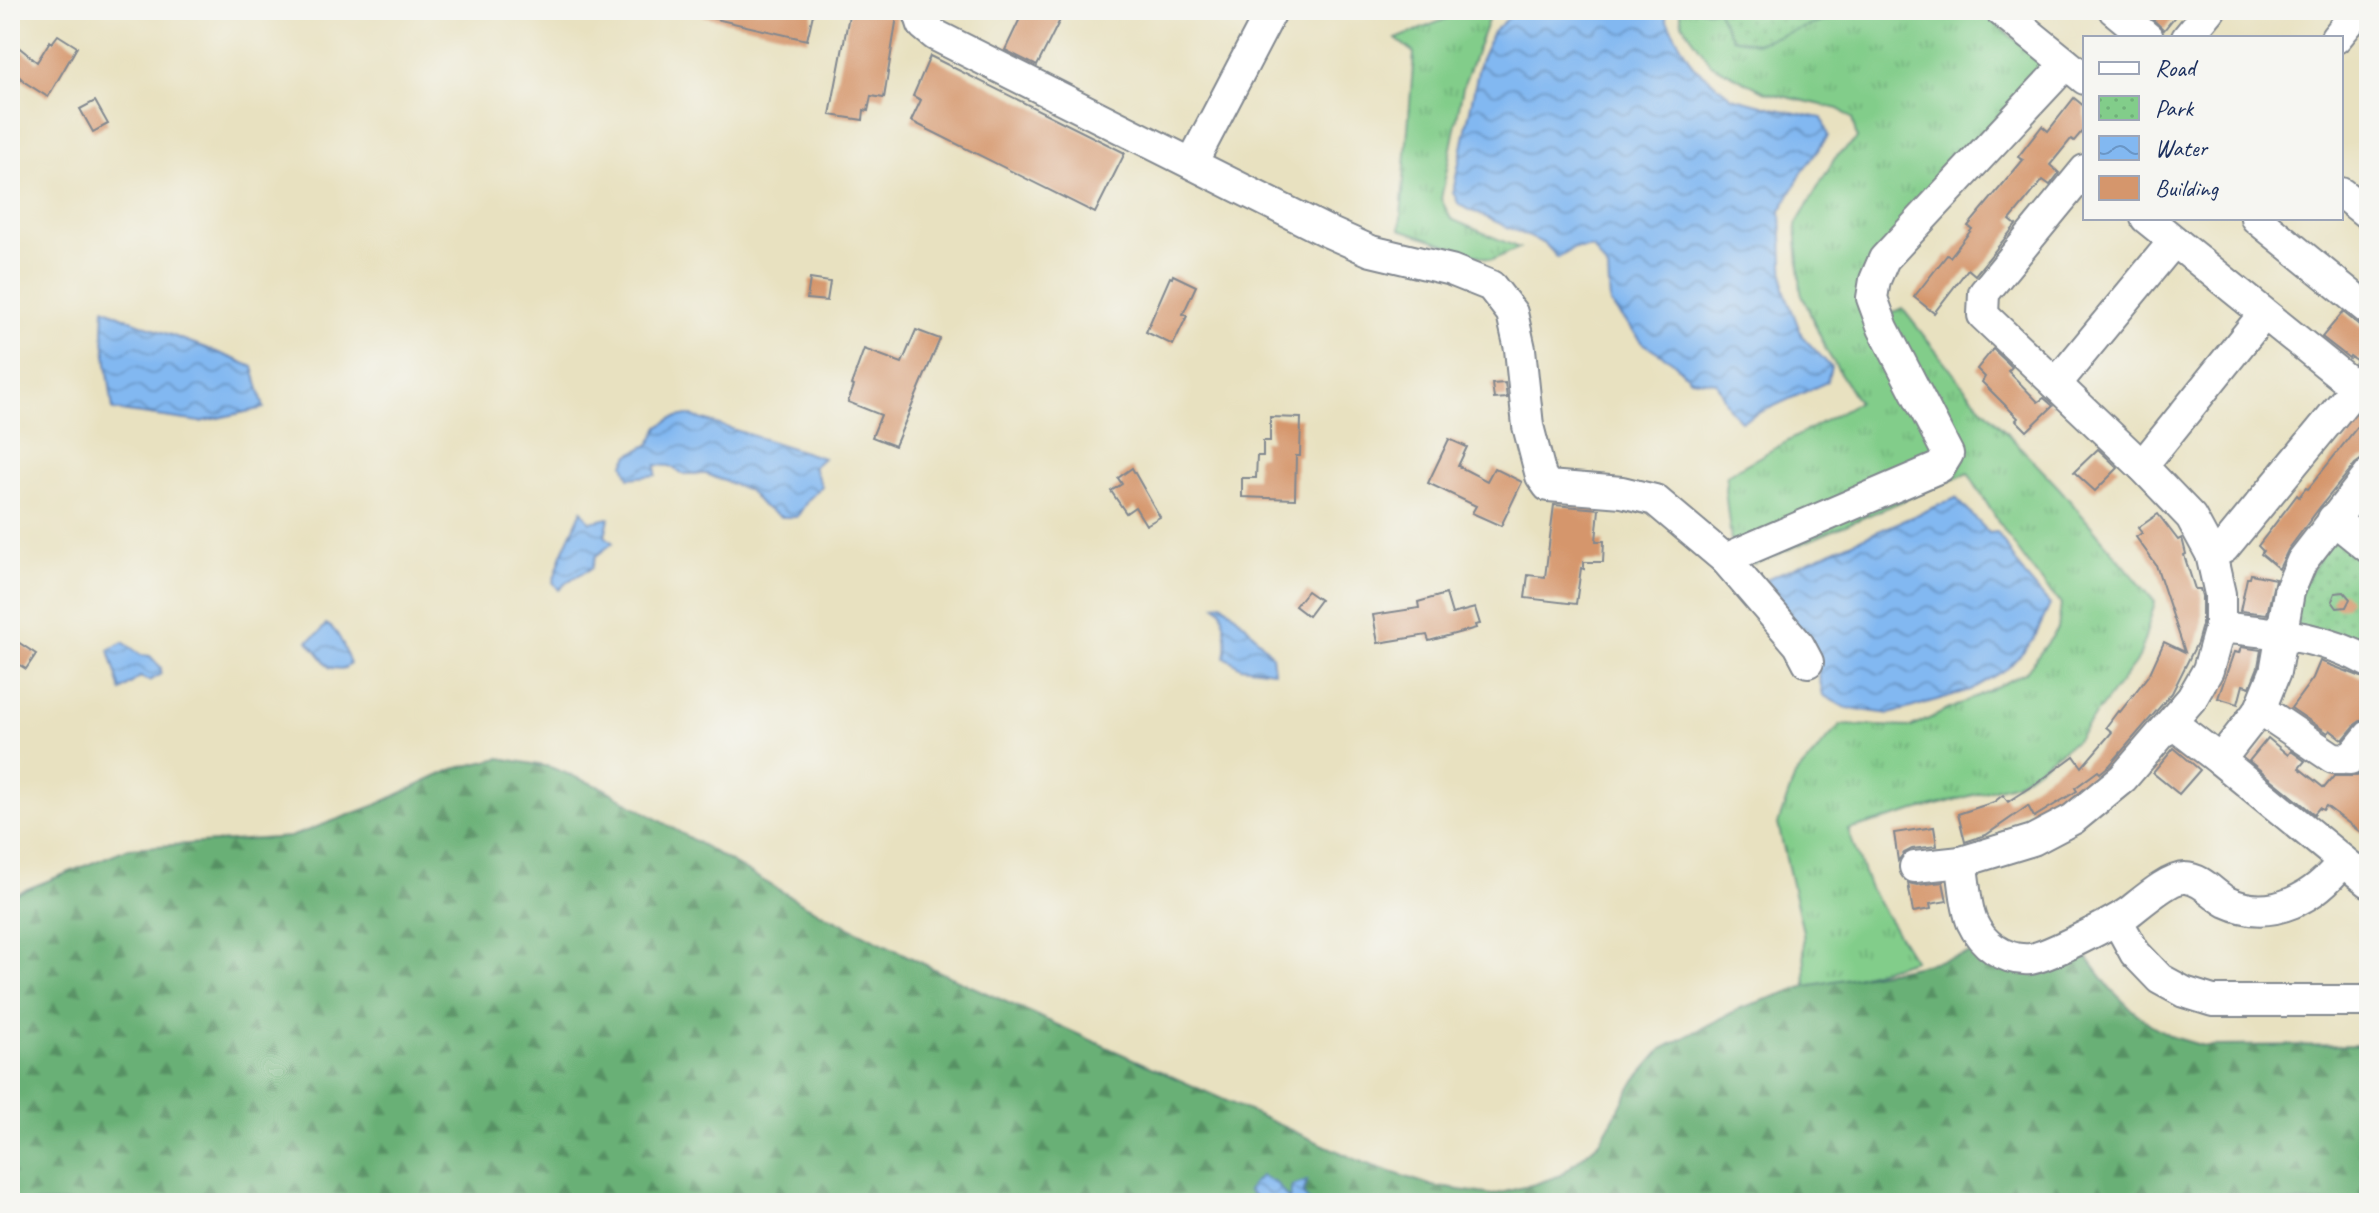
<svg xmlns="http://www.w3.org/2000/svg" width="2379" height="1213" font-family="Caveat,sans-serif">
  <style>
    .grass { fill: url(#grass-tufts); stroke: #4e7e74; stroke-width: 2 }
    .forest { fill: url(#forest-firs); stroke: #42706a; stroke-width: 2 }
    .park { fill: url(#park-dots); stroke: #4e7e74; stroke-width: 2 }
    .water { fill: url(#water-waves); stroke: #4e74a8; stroke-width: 2 }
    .building { fill: #d5966c }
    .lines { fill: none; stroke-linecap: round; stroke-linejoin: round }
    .minor-casing { stroke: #82888f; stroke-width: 34 }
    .minor { stroke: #fff; stroke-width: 30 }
  </style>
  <defs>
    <pattern id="grass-tufts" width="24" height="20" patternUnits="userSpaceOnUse" patternTransform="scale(2)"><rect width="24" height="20" fill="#82cd8a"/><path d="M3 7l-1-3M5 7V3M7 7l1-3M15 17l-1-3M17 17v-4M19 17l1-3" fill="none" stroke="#70b07a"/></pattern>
    <pattern id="forest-firs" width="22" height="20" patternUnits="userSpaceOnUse" patternTransform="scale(2)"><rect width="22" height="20" fill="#69b076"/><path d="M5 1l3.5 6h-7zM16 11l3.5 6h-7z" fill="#569064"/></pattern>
    <pattern id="park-dots" width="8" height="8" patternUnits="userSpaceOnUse" patternTransform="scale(2)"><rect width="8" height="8" fill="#82cd8a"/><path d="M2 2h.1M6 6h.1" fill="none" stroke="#70b07a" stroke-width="1.8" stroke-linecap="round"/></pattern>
    <pattern id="water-waves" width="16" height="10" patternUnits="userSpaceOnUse" patternTransform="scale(2)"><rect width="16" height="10" fill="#82b8f1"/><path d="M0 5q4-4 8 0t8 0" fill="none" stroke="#6a96c6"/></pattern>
  </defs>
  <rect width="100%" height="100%" fill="#f6f6f2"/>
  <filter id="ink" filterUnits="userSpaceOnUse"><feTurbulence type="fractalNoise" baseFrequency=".0125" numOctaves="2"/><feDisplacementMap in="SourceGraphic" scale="16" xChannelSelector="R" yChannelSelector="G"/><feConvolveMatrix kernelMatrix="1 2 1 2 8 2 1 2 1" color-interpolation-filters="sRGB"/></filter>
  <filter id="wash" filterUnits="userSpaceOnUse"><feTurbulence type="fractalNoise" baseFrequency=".006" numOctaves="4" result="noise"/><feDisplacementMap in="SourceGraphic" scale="32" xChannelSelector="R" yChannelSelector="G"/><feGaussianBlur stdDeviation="1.8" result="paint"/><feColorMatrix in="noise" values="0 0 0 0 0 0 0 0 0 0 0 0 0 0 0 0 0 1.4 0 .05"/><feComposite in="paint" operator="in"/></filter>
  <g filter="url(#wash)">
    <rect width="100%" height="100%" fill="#e8e1c0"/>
    <g class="grass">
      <path d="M 1468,10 L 1497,10 L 1490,15 L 1463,87 L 1441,199 L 1451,219 L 1519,248 L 1492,260 L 1400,229 L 1414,53 L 1396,39 Z"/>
      <path d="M 1680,10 L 1978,10 L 2042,61 L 2047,76 L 1877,260 L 1873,322 L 1902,308 L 1969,393 L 2060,489 L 2155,602 L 2139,658 L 2076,740 L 2016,783 L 1848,830 L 1870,889 L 1914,960 L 1846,980 L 1806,986 L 1803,932 L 1778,824 L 1795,776 L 1840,725 L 1912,727 L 2025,673 L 2058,629 L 2061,604 C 2024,564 1996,519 1968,473 L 1754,564 L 1731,540 L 1725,490 L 1727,475 L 1858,402 L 1826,350 L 1801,292 L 1796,225 L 1835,158 L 1857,139 L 1852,119 L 1839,109 L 1765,92 L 1711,64 L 1682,23 Z"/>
    </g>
    <path class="forest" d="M 500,758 L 550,767 L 603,788 L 807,906 L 940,972 L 1364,1163 L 1433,1186 L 1493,1195 L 1535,1184 L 1561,1175 L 1600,1141 L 1636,1079 L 1662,1049 L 1741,1008 L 1806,986 L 1921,965 L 1976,952 L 2081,949 L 2110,988 L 2131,1009 L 2150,1024 L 2173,1037 L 2204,1046 L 2369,1045 L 2369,1203 L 10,1203 L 10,896 L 129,848 L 290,837 L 376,805 L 453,769 Z"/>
    <g class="park">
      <path d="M 1717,10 L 1859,10 L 1756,43 L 1732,38 Z"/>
      <path d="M 2343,538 L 2369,559 L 2369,652 L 2293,628 L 2295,599 L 2330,539 Z"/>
    </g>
    <g class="water">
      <path d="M 1517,10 L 1665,10 L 1667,21 L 1693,66 L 1732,97 L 1781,110 L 1822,118 L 1828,136 L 1801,174 L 1781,211 L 1784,289 L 1802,336 L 1831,367 L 1827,382 L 1741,421 L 1730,410 L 1716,382 L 1690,379 L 1672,361 L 1643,343 L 1610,304 L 1608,270 L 1593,248 L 1575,248 L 1558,258 L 1545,244 L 1459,205 L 1453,192 L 1480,61 L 1493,32 Z"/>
      <path d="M 104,308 C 152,331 204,345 253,367 L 264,408 L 200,422 L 113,410 L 103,332 Z"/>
      <path d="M 688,415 L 823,458 L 813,467 L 822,486 L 808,500 L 797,517 L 781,517 L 762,506 L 748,490 L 706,474 L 682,474 L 670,466 L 656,465 L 656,475 L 629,478 L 624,464 L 629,455 L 650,444 L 659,427 L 673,418 Z"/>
      <path d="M 1956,498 L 1989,533 L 1997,532 L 2025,576 L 2050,605 L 2033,641 L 2008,668 L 1970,690 L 1890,714 L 1846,708 L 1823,695 L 1814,650 L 1766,579 Z"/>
      <path d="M 582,510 L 590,522 L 609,518 L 605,536 L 613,543 L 596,556 L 592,568 L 568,581 L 559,590 L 553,582 L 562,554 Z"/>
      <path d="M 1222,603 L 1246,625 L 1272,655 L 1274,671 L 1241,667 L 1225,657 C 1229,638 1224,629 1222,611 L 1216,605 Z"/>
      <path d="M 326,624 C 340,631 345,650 350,664 L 344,669 L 330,668 L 308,641 L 319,633 Z"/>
      <path d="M 123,642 L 141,655 L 150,656 L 161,668 L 161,674 L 149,681 L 140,677 L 121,691 L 109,650 Z"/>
      <path d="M 1261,1176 L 1277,1184 L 1289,1200 L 1292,1186 L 1307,1181 L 1303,1195 L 1311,1203 L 1260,1203 L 1260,1201 L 1248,1191 L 1251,1185 Z"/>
    </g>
    <g id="blocks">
      <g class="building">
        <path d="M 704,10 L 814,10 L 807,40 L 703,16 Z"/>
        <path d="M 850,10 L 898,10 L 884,98 L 871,96 L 868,111 L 864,110 L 863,120 L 830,115 Z"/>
        <path d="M 1024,10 L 1065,10 L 1037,66 L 1005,50 Z"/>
        <path d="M 2150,10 L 2180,10 L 2164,30 L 2147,14 Z"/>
        <path d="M 58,35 L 77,47 L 48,97 L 26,83 L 10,68 L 10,40 L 37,62 L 50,41 L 52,43 Z"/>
        <path d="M 930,56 L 1125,153 L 1095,213 L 911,121 L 921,100 L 913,96 Z"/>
        <path d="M 2074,98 L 2085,107 L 2085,128 L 2074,141 L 2071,139 L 2050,165 L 2059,173 L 2050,185 L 2043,180 L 2010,220 L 2016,225 L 1975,275 L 1968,269 L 1934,313 L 1914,297 L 1947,255 L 1950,257 L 1972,229 L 1968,226 L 2023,160 L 2018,157 L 2042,126 L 2048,131 Z"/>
        <path d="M 95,101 L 108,124 L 93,132 L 80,109 Z"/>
        <path d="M 1173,275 L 1196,286 L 1183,314 L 1187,316 L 1173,345 L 1146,332 L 1170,277 L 1172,278 Z"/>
        <path d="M 810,279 L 830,282 L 827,301 L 807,299 Z"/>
        <path d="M 2343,312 L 2369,333 L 2368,355 L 2356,360 L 2350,356 L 2349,358 L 2322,337 Z"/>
        <path d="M 916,330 L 940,339 L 895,446 L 872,437 L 881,415 L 848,402 L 854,386 L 851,385 L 864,349 L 902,363 Z"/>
        <path d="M 1993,349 L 2012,367 L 2008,371 L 2038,402 L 2044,398 L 2053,406 L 2027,431 L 2016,420 L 2018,418 L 1982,382 L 1985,377 L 1977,369 Z"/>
        <path d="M 1505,383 L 1507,398 L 1494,399 L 1492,384 Z"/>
        <path d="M 2366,416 L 2369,416 L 2369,457 L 2362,459 L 2355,464 L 2320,507 L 2288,550 L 2279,569 L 2261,554 L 2263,551 L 2258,546 L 2297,495 L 2299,497 L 2306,488 L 2308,489 Z"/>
        <path d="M 1270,417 L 1301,418 L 1300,456 L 1296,456 L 1295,499 L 1242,497 L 1242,478 L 1256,478 L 1257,456 L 1263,456 L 1263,441 L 1270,441 Z"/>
        <path d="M 1449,439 L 1467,447 L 1458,466 L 1487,481 L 1494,468 L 1522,482 L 1501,526 L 1472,513 L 1476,506 L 1428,483 Z"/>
        <path d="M 2098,449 L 2118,468 L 2095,491 L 2074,472 Z"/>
        <path d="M 1132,468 L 1160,517 L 1146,525 L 1135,507 L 1126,513 L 1111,491 L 1122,484 L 1118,478 Z"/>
        <path d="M 1554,505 L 1599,509 L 1596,541 L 1604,541 L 1603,562 L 1584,562 L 1584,569 L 1581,568 L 1576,604 L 1525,598 L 1528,575 L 1545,577 Z"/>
        <path d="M 2158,514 L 2178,540 L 2182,538 L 2186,554 L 2184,555 L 2195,589 L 2200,589 L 2202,596 L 2202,625 L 2197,643 L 2172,693 L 2110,765 L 2100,773 L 2098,771 L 2075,788 L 2077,791 L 2034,817 L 2028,806 L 1986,835 L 1965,842 L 1958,814 L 1994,802 L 2003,795 L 2008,802 L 2036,784 L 2074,756 L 2082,767 L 2112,732 L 2106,727 L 2118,711 L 2120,712 L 2150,673 L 2164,642 L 2185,652 L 2156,565 L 2136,537 L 2142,533 L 2138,528 Z"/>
        <path d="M 2251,574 L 2275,579 L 2267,614 L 2240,611 L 2247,578 L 2250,578 Z"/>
        <path d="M 1307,591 L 1320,600 L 1308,616 L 1295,606 Z"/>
        <path d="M 2344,592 L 2350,599 L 2346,607 L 2337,608 L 2332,601 L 2335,593 Z"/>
        <path d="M 1446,594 L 1452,614 L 1475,608 L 1480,624 L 1475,625 L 1476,628 L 1429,641 L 1427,635 L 1378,643 L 1373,615 L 1419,608 L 1418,602 Z"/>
        <path d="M 18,642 L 36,654 L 26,669 L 10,659 L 10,655 Z"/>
        <path d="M 2241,647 L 2261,650 L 2258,667 L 2250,687 L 2243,685 L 2238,704 L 2218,698 L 2234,652 L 2239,653 Z"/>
        <path d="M 2320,661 L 2369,680 L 2369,718 L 2362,720 L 2356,724 L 2343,740 L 2330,730 L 2328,733 L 2291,708 L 2313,678 Z"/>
        <path d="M 2268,738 L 2288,755 L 2291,751 L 2305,761 L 2299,768 L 2324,788 L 2334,776 L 2357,776 L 2369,764 L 2369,826 L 2363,834 L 2326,806 L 2323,810 L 2319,808 L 2314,814 L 2249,761 Z"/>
        <path d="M 2174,748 L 2200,770 L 2179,794 L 2153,773 Z"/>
        <path d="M 1934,827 L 1937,846 L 1912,849 L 1904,853 L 1898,861 L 1894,833 Z"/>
        <path d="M 1943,882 L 1947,901 L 1930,904 L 1931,909 L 1913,912 L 1908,883 L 1917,885 Z"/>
      </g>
    </g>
  </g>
  <g filter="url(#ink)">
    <use href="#blocks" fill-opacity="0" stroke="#82888f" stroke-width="2"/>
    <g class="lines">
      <defs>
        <g id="minor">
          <path d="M 918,10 L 923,25 L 935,35 L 1324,230 L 1371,251 L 1451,270 L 1491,286 L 1512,313 L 1520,349 L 1528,426 L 1541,476 L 1548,486 L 1622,492 L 1655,500 L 1725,559 L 1940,467 L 1948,454 L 1883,328 L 1872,298 L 1875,280 L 1884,259 L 2066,64"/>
          <path d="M 2000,10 L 2085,79"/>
          <path d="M 2114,10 L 2148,38"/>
          <path d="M 2187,38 L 2210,10"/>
          <path d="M 2336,38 L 2359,10"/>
          <path d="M 1192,163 L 1272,10"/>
          <path d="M 2341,193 L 2369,215"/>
          <path d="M 2146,218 L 2369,398"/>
          <path d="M 2256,218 L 2369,310"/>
          <path d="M 2056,384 L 2174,241"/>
          <path d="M 2142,466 L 2264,314"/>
          <path d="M 2333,519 L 2369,548"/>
          <path d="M 2211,554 L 2224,548 L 2368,373"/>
          <path d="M 1725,559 L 1799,645 L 1808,662"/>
          <path d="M 2220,627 C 2273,633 2321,635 2369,662"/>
          <path d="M 2260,709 L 2333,758 L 2350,759 L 2369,736"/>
          <path d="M 2172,723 L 2220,760 L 2369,882"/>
          <path d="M 2220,760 L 2260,709 L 2275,672 L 2289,592 L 2302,561 L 2369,475"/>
          <path d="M 1961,862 C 1965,881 1965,905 1972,922 C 1982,944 2004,961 2030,959 C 2047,957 2113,923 2129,912 C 2141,903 2170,877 2185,878 C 2201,878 2214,895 2227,902 C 2272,923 2316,897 2343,861"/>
          <path d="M 1915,867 L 1961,862 L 2033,840 L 2073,819 L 2123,778 L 2192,698 L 2208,670 L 2220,627 L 2220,594 L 2211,554 L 2191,517 L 2142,466 L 1983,315 L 1984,293 L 2085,170"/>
          <path d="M 2117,920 L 2135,953 L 2160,979 L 2184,992 L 2213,1001 L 2369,1001"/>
        </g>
      </defs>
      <use href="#minor" class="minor-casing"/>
      <use href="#minor" class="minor"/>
    </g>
  </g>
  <rect width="2379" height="1213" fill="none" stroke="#f6f6f2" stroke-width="40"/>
  <rect x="2083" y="36" width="260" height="184" fill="#f6f6f2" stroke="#9ea6b7" stroke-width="2"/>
  <rect x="2099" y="62" width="40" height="12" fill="#ffffff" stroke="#9ea6b7" stroke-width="2"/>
  <text x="2155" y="76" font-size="24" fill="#1b2f5e">Road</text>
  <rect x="2099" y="96" width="40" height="24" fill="url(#park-dots)" stroke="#9ea6b7" stroke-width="2"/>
  <text x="2155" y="116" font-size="24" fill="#1b2f5e">Park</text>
  <rect x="2099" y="136" width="40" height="24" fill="url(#water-waves)" stroke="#9ea6b7" stroke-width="2"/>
  <text x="2155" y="156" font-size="24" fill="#1b2f5e">Water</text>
  <rect x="2099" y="176" width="40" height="24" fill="#d5966c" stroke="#9ea6b7" stroke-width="2"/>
  <text x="2155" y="196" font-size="24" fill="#1b2f5e">Building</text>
</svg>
